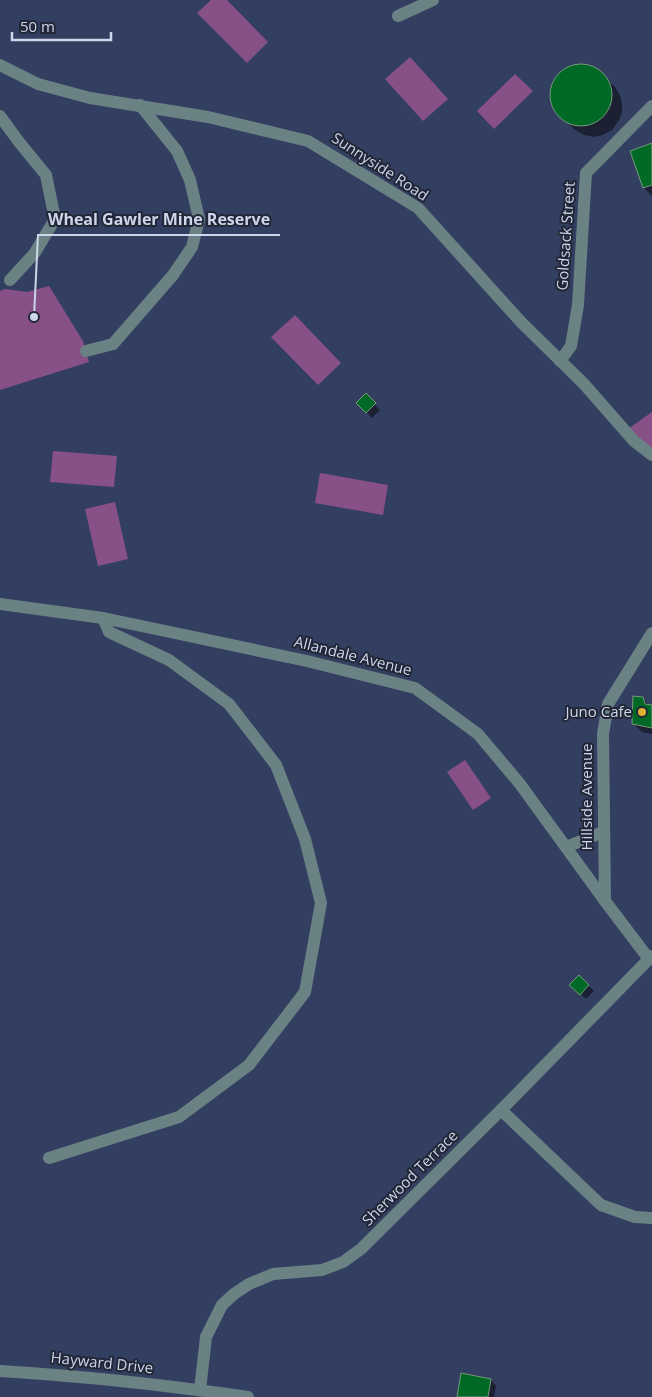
<svg xmlns="http://www.w3.org/2000/svg" width="652" height="1397" font-family="'Open Sans',sans-serif">
  <style>
    .green { fill: #875086 }
    .shadow { fill: #0007 }
    .building { fill: #006925; stroke: #789a7b }
    .lines { fill: none; stroke-linecap: round; stroke-linejoin: round }
    .minor { stroke: #6b8285; stroke-width: 12 }
    .poi-dot { fill: #deb133; stroke: #212736; stroke-width: 2 }
    .labels { text-anchor: middle; stroke-width: 4; stroke-linejoin: round; paint-order: stroke }
    .street-label { font-size: 15px; fill: #ced6eb; stroke: #212736 }
    .poi-label { font-size: 15px; fill: #ced6eb; stroke: #212736; text-anchor: end }
    .leader { fill: none; stroke: #ced6eb; stroke-width: 2 }
    .callout-dot { fill: #ced6eb; stroke: #212736; stroke-width: 2 }
    .callout-label { font-size: 16px; text-anchor: middle; font-weight: bold; fill: #ced6eb; stroke: #212736; stroke-width: 4; stroke-linejoin: round; paint-order: stroke }
  </style>
  <rect width="100%" height="100%" fill="#333f60"/>
  <g class="green">
    <path d="M 211,0 L 227,0 L 268,42 L 247,63 L 197,13 Z"/>
    <path d="M 410,57 L 448,99 L 423,121 L 385,79 Z"/>
    <path d="M 515,74 L 533,91 L 494,129 L 477,111 Z"/>
    <path d="M 49,286 L 83,341 L 89,362 L 0,390 L 0,291 L 5,289 L 27,292 Z"/>
    <path d="M 295,315 L 341,363 L 318,385 L 271,337 Z"/>
    <path d="M 652,412 L 652,455 L 625,431 Z"/>
    <path d="M 53,451 L 117,456 L 114,487 L 50,482 Z"/>
    <path d="M 320,473 L 388,485 L 383,515 L 315,503 Z"/>
    <path d="M 115,502 L 128,559 L 98,566 L 85,509 Z"/>
    <path d="M 465,760 L 491,798 L 473,810 L 447,772 Z"/>
  </g>
  <g class="shadow">
    <path d="M 577,66 L 587,66 L 595,69 L 615,87 L 620,95 L 622,104 L 622,113 L 618,122 L 612,130 L 603,135 L 594,137 L 584,135 L 575,130 L 556,111 L 552,102 L 552,92 L 555,82 L 560,74 L 568,69 Z"/>
    <path d="M 652,146 L 652,196 L 644,188 L 632,151 Z"/>
    <path d="M 366,395 L 380,410 L 372,418 L 358,403 Z"/>
    <path d="M 642,698 L 650,706 L 652,706 L 652,734 L 642,732 L 633,723 Z"/>
    <path d="M 579,976 L 594,991 L 586,999 L 571,985 Z"/>
    <path d="M 491,1380 L 496,1386 L 494,1397 L 458,1397 Z"/>
  </g>
  <g class="building">
    <circle cx="581" cy="95" r="31"/>
    <path d="M 652,143 L 652,185 L 643,188 L 630,151 Z"/>
    <path d="M 366,393 L 376,403 L 366,413 L 356,403 Z"/>
    <path d="M 633,696 L 643,697 L 645,704 L 652,705 L 652,728 L 632,724 Z"/>
    <path d="M 579,975 L 589,985 L 580,995 L 569,985 Z"/>
    <path d="M 461,1373 L 491,1379 L 488,1397 L 457,1397 Z"/>
  </g>
  <g class="lines">
    <g class="minor">
      <path d="M 398,16 L 433,0"/>
      <path d="M 0,65 L 38,84 L 90,98 L 208,117 L 308,141 L 418,208 L 521,322 L 584,384 L 634,441 L 652,455"/>
      <path d="M 0,116 L 19,142 L 46,175 L 55,219 L 34,254 L 10,280"/>
      <path d="M 86,351 L 113,344 L 173,275 L 192,247 L 199,219 L 190,180 L 177,151 L 140,105"/>
      <path d="M 560,361 L 571,346 L 578,305 L 586,173 L 652,106"/>
      <path d="M 0,604 L 103,618 L 170,632 L 307,661 L 415,688 L 478,734 L 520,784 L 605,901"/>
      <path d="M 566,847 L 603,832"/>
      <path d="M 649,959 L 605,901 L 603,734 L 608,704 L 652,633"/>
      <path d="M 501,1110 L 601,1205 L 635,1217 L 652,1218"/>
      <path d="M 49,1158 L 179,1117 L 249,1065 L 305,992 L 321,903 L 305,839 L 276,765 L 229,704 L 169,660 L 109,632 L 103,618"/>
      <path d="M 0,1371 C 83,1376 166,1385 248,1397"/>
      <path d="M 200,1390 L 206,1337 L 222,1305 L 234,1294 L 249,1284 L 273,1274 L 322,1270 L 343,1262 L 361,1249 L 501,1110 L 652,956"/>
    </g>
  </g>
  <circle class="poi-dot" cx="642" cy="712" r="5"/>
  <g class="labels">
    <g class="street-label">
      <text transform="translate(380 167) rotate(33)" y="5">Sunnyside Road</text>
      <text transform="translate(566 236) rotate(-86)" y="5">Goldsack Street</text>
      <text transform="translate(353 656) rotate(14)" y="5">Allandale Avenue</text>
      <text transform="translate(587 797) rotate(-90)" y="5">Hillside Avenue</text>
      <text transform="translate(410 1178) rotate(-45)" y="5">Sherwood Terrace</text>
      <text transform="translate(102 1363) rotate(6)" y="5">Hayward Drive</text>
    </g>
    <g class="poi-label">
      <text x="632" y="717">Juno Cafe</text>
    </g>
  </g>
  <path class="leader" d="M34 317L38 235H280"/>
  <circle class="callout-dot" cx="34" cy="317" r="5"/>
  <g class="callout-label">
    <text x="159" y="225">Wheal Gawler Mine Reserve</text>
  </g>
  <path d="M12 32v8h99v-8" fill="none" stroke="#ced6eb" stroke-width="2.5"/>
  <text x="20" y="32" font-size="15" fill="#ced6eb" stroke="#212736" stroke-width="4" paint-order="stroke">50 m</text>
</svg>
